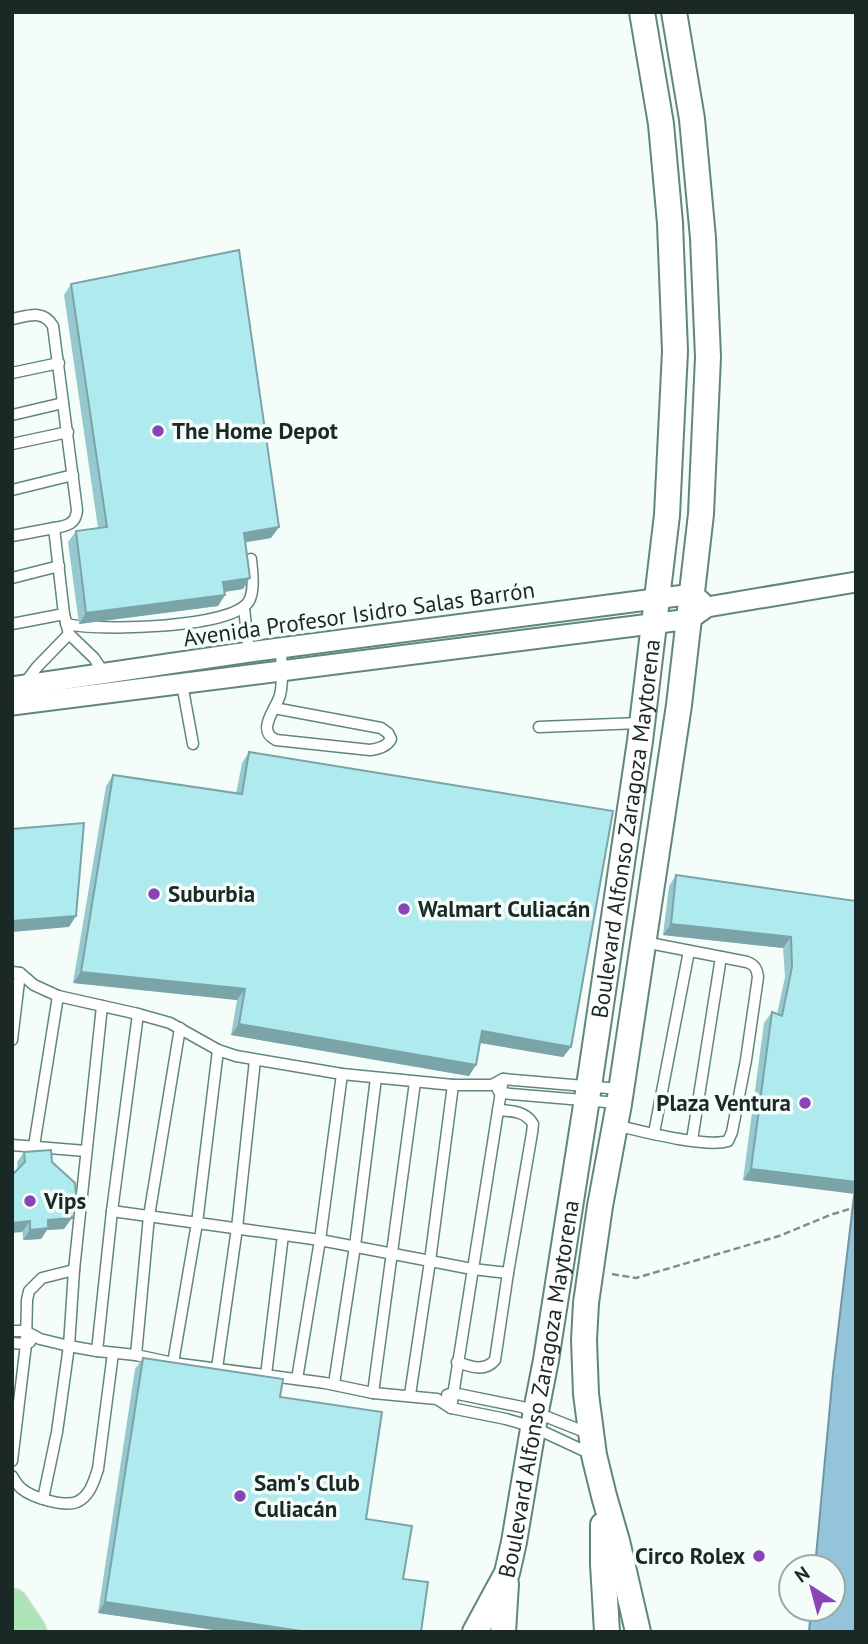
<svg xmlns="http://www.w3.org/2000/svg" width="868" height="1644" font-family="'PT Sans',sans-serif">
  <style>
    .water { fill: #94c4da; stroke: #6f96a4; stroke-width: 2 }
    .lines { fill: none; stroke-linecap: round; stroke-linejoin: round }
    .service-casing { stroke: #61867c; stroke-width: 13 }
    .minor-casing { stroke: #61867c; stroke-width: 23 }
    .tertiary-casing { stroke: #61867c; stroke-width: 28 }
    .primary-casing { stroke: #d6d8d8; stroke-width: 35 }
    .path { stroke: #828e8a; stroke-width: 2.5; stroke-dasharray: 7 3.5; stroke-linecap: butt }
    .service { stroke: #fff; stroke-width: 10 }
    .minor { stroke: #fff; stroke-width: 19 }
    .tertiary { stroke: #fff; stroke-width: 24 }
    .primary { stroke: #ade4b8; stroke-width: 32 }
    .wall { fill: #96c9cd }
    .shaded-wall { fill: #7aa4a7 }
    .building { fill: #afeaee; stroke: #7aa4a7; stroke-width: 2 }
    .poi-dot { fill: #8945b8; stroke: #f5fdfa; stroke-width: 2.5 }
    .labels { text-anchor: middle; stroke-width: 7; stroke-linejoin: round; paint-order: stroke }
    .poi-label { font-size: 23px; font-weight: bold; fill: #1a2925; stroke: #f5fdfa; text-anchor: start }
    .street-label { font-size: 23px; fill: #1a2925; stroke: #f5fdfa }
  </style>
  <rect width="100%" height="100%" fill="#f5fdfa"/>
  <path class="water" d="M 856,1179 L 856,1632 L 809,1632 L 811,1609 L 833,1609 L 833,1567 L 815,1567 L 833,1373 Z"/>
  <g class="lines">
    <defs>
      <g id="service">
        <path d="M 12,319 C 28,316 43,309 53,326 L 77,510 C 76,524 67,526 54,528"/>
        <path d="M 12,373 L 59,363"/>
        <path d="M 12,415 L 63,403"/>
        <path d="M 12,444 L 68,432"/>
        <path d="M 12,490 L 73,475"/>
        <path d="M 12,536 L 54,528 L 64,614 L 69,634 L 94,658 L 104,673"/>
        <path d="M 12,578 L 59,566"/>
        <path d="M 244,608 L 249,652"/>
        <path d="M 12,624 L 64,614"/>
        <path d="M 66,624 C 97,631 233,629 249,601 C 255,590 252,571 251,559"/>
        <path d="M 25,683 L 37,667 L 69,634"/>
        <path d="M 182,684 L 193,744"/>
        <path d="M 274,708 L 381,728 L 388,733 L 391,739 C 387,747 378,749 370,750 L 276,740 C 270,737 267,734 267,727 C 268,715 277,706 280,695 C 284,680 281,664 281,648"/>
        <path d="M 539,727 L 640,723"/>
        <path d="M 12,972 L 20,973 L 34,985 L 58,996 L 138,1014 L 170,1023 L 218,1050 L 236,1056 L 342,1074 L 453,1085 L 492,1085 L 503,1079 L 620,1089"/>
        <path d="M 138,1014 L 112,1211 L 320,1240 L 472,1269 L 508,1273"/>
        <path d="M 12,1040 L 20,973"/>
        <path d="M 498,1090 L 500,1093 L 618,1103"/>
        <path d="M 615,1125 C 641,1131 705,1148 728,1141 L 732,1132 L 746,1060 L 758,977 C 757,969 755,965 747,962 L 644,942"/>
        <path d="M 654,1133 L 689,951"/>
        <path d="M 692,1140 L 721,957"/>
        <path d="M 12,1145 L 86,1151"/>
        <path d="M 34,1146 L 58,996"/>
        <path d="M 12,1331 L 25,1331 L 40,1339 L 69,1346 L 97,1351 L 136,1355 L 173,1363 L 325,1383 L 373,1393 L 437,1399 L 451,1408 L 506,1419 L 533,1427 L 591,1454"/>
        <path d="M 12,1343 L 26,1344 L 30,1342"/>
        <path d="M 97,1351 L 112,1211"/>
        <path d="M 136,1355 L 149,1216 L 180,1028"/>
        <path d="M 457,1362 C 471,1367 485,1372 495,1360 L 508,1273 L 532,1133 L 533,1124 C 526,1111 511,1111 498,1110"/>
        <path d="M 173,1363 L 197,1223 L 218,1050"/>
        <path d="M 217,1368 L 237,1228 L 255,1060"/>
        <path d="M 266,1375 L 283,1235"/>
        <path d="M 297,1379 L 320,1240 L 342,1074"/>
        <path d="M 334,1384 L 355,1246 L 376,1078"/>
        <path d="M 373,1393 L 415,1082"/>
        <path d="M 410,1395 L 430,1261 L 453,1085"/>
        <path d="M 447,1395 L 453,1393 L 522,1407 L 590,1434"/>
        <path d="M 451,1408 L 503,1079"/>
        <path d="M 12,1461 L 26,1344 L 27,1300 L 29,1291 L 42,1278 L 74,1270"/>
        <path d="M 12,1476 C 15,1481 18,1486 22,1489 C 33,1498 64,1507 77,1502 C 90,1496 94,1481 98,1469 L 113,1353"/>
        <path d="M 43,1499 L 57,1432 L 69,1346 L 74,1270 L 102,1006"/>
      </g>
      <g id="minor">
        <path d="M 12,687 L 249,652 L 693,594 L 702,602"/>
        <path d="M 12,705 L 690,619 L 707,607 L 856,582"/>
      </g>
      <g id="tertiary">
        <path d="M 603,1525 L 603,1564 L 607,1632"/>
        <path id="s1" d="M 475,1632 L 507,1573 L 514,1542 L 536,1411 L 546,1360 L 589,1086 L 640,741 L 667,515 L 675,351 L 670,223 L 661,124 L 642,12"/>
        <path d="M 503,1632 L 506,1584"/>
        <path d="M 638,1632 L 617,1541 L 604,1496 L 594,1455 L 586,1394 L 584,1340 L 586,1303 L 600,1206 L 619,1104 L 679,705 L 701,514 L 708,357 L 703,238 L 692,119 L 674,12"/>
      </g>
      <path id="primary" d="M 12,1605 L 30,1632"/>
    </defs>
    <use href="#service" class="service-casing"/>
    <use href="#minor" class="minor-casing"/>
    <use href="#tertiary" class="tertiary-casing"/>
    <use href="#primary" class="primary-casing"/>
    <path class="path" d="M 612,1274 L 636,1278 L 779,1236 L 830,1215 L 856,1207"/>
    <use href="#service" class="service"/>
    <use href="#minor" class="minor"/>
    <use href="#tertiary" class="tertiary"/>
    <use href="#primary" class="primary"/>
  </g>
  <g class="wall">
    <path d="M 71,284 L 279,527 L 271,538 L 245,542 L 243,589 L 225,592 L 225,595 L 218,606 L 79,624 L 68,542 L 76,531 L 98,528 L 64,295 Z"/>
    <path d="M 249,752 L 571,1047 L 563,1057 L 480,1043 L 469,1076 L 231,1035 L 237,1000 L 73,983 L 106,786 L 113,775 L 236,794 L 242,763 Z"/>
    <path d="M 676,875 L 856,901 L 856,1194 L 743,1180 L 764,1023 L 772,1012 L 777,1014 L 785,977 L 783,948 L 663,935 L 669,886 Z"/>
    <path d="M 24,1152 L 52,1162 L 71,1214 L 64,1229 L 47,1230 L 41,1239 L 23,1240 L 17,1162 Z"/>
    <path d="M 143,1358 L 280,1397 L 366,1519 L 403,1579 L 421,1632 L 228,1632 L 98,1613 L 135,1369 Z"/>
  </g>
  <g class="shaded-wall">
    <path d="M 279,527 L 271,538 L 236,544 L 244,533 Z"/>
    <path d="M 250,578 L 243,589 L 216,593 L 223,582 Z"/>
    <path d="M 225,595 L 218,606 L 79,624 L 86,613 Z"/>
    <path d="M 76,916 L 69,927 L 12,932 L 12,921 Z"/>
    <path d="M 671,924 L 791,937 L 783,948 L 663,935 Z"/>
    <path d="M 81,972 L 245,989 L 237,1000 L 73,983 Z"/>
    <path d="M 239,1024 L 476,1065 L 469,1076 L 231,1035 Z"/>
    <path d="M 482,1031 L 571,1047 L 563,1057 L 475,1042 Z"/>
    <path d="M 751,1169 L 856,1182 L 856,1194 L 743,1180 Z"/>
    <path d="M 77,1205 L 70,1216 L 70,1206 Z"/>
    <path d="M 72,1218 L 64,1229 L 47,1230 L 41,1239 L 23,1240 L 30,1230 L 48,1220 Z"/>
    <path d="M 30,1221 L 22,1232 L 12,1233 L 12,1223 Z"/>
    <path d="M 105,1602 L 308,1632 L 228,1632 L 98,1613 Z"/>
  </g>
  <g class="building">
    <path d="M 239,250 L 279,527 L 244,533 L 250,578 L 223,582 L 225,595 L 86,613 L 76,531 L 107,527 L 71,284 Z"/>
    <path d="M 249,752 L 613,811 L 571,1047 L 482,1031 L 476,1065 L 239,1024 L 245,989 L 81,972 L 113,775 L 242,794 Z"/>
    <path d="M 84,823 L 76,916 L 12,921 L 12,829 Z"/>
    <path d="M 676,875 L 856,901 L 856,1182 L 751,1169 L 772,1012 L 782,1016 L 792,967 L 791,937 L 671,924 Z"/>
    <path d="M 51,1150 L 52,1162 L 75,1183 L 77,1205 L 70,1206 L 72,1218 L 48,1220 L 48,1228 L 30,1230 L 30,1221 L 12,1223 L 12,1175 L 25,1162 L 24,1152 Z"/>
    <path d="M 143,1358 L 283,1379 L 280,1397 L 382,1412 L 366,1519 L 412,1526 L 403,1579 L 428,1582 L 421,1632 L 308,1632 L 105,1602 Z"/>
  </g>
  <g class="poi-dot">
    <circle cx="158" cy="431" r="7"/>
    <circle cx="154" cy="894" r="7"/>
    <circle cx="404" cy="909" r="7"/>
    <circle cx="805" cy="1103" r="7"/>
    <circle cx="30" cy="1201" r="7"/>
    <circle cx="240" cy="1496" r="7"/>
    <circle cx="759" cy="1556" r="7"/>
  </g>
  <g class="labels">
    <g class="poi-label">
      <text x="172" y="439">The Home Depot</text>
      <text x="168" y="902">Suburbia</text>
      <text x="418" y="917">Walmart Culiacán</text>
      <text x="791" y="1111" text-anchor="end">Plaza Ventura</text>
      <text x="44" y="1209">Vips</text>
      <text x="254" y="1491">Sam's Club<tspan x="254" dy="26">Culiacán</tspan></text>
      <text x="745" y="1564" text-anchor="end">Circo Rolex</text>
    </g>
    <g class="street-label">
      <text transform="translate(359 614) rotate(-8)" y="8">Avenida Profesor Isidro Salas Barrón</text>
      <text dy="8" stroke="none"><textPath href="#s1" startOffset="821">Boulevard Alfonso Zaragoza Maytorena</textPath></text>
      <text dy="8" stroke="none"><textPath href="#s1" startOffset="254">Boulevard Alfonso Zaragoza Maytorena</textPath></text>
    </g>
  </g>
  <rect width="868" height="1644" fill="none" stroke="#1a2925" stroke-width="28"/>
  <g transform="translate(812 1588) rotate(324)"><circle r="33" fill="#f5fdfa" stroke="#9da8a5" stroke-width="2"/>
  <path d="M0-5L12 26L0 18L-12 26Z" fill="#8945b8"/>
  <text y="-10" font-size="19" font-weight="bold" text-anchor="middle" fill="#1a2925">N</text>
  </g>
</svg>
